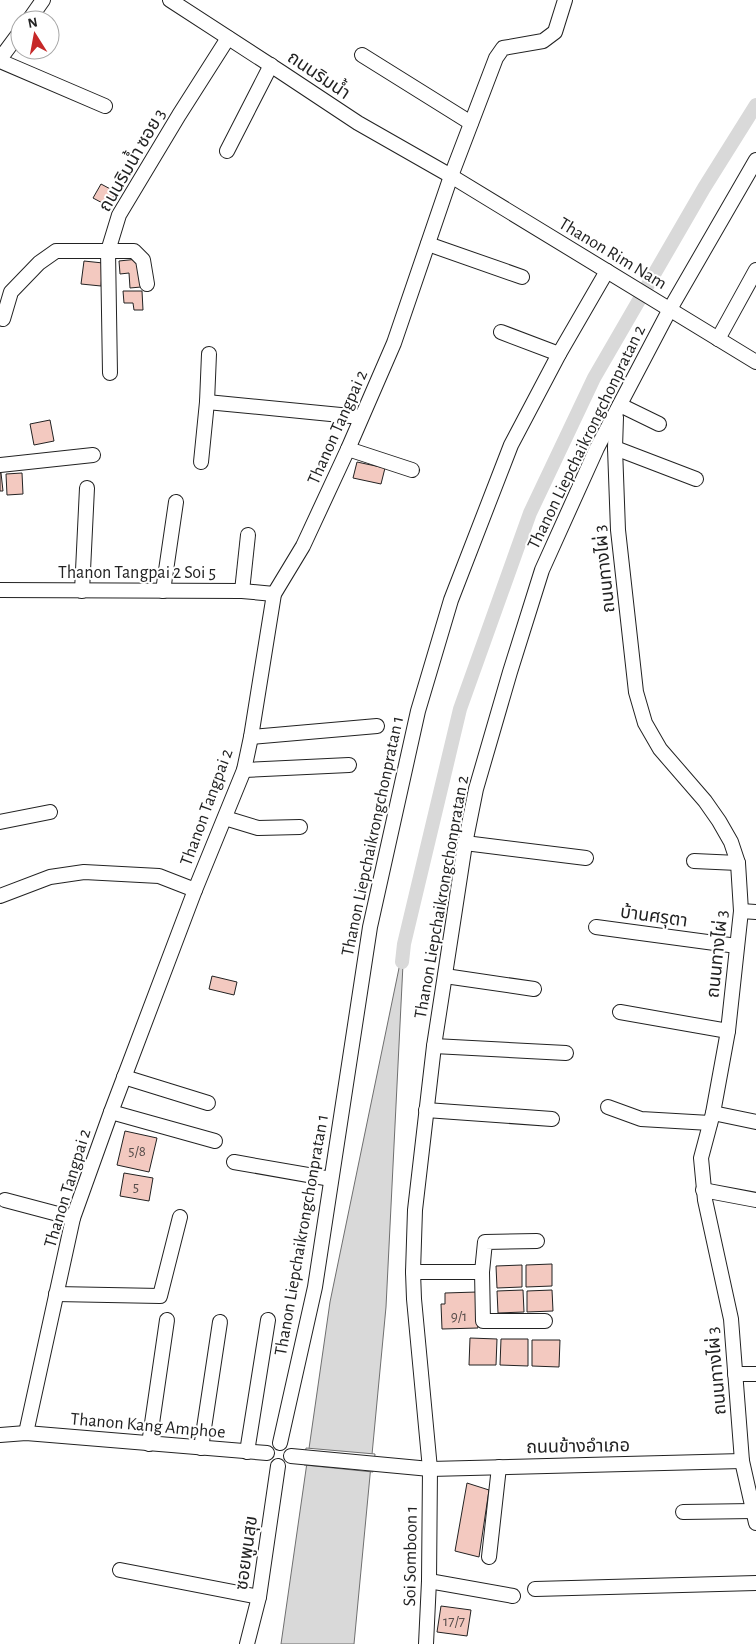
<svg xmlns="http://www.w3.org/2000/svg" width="756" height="1644" font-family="'Alegreya Sans','Noto Sans Thai',sans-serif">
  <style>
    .water { fill: #d9d9d9; stroke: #6f6f6f }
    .pier { fill: #fff; stroke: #6f6f6f }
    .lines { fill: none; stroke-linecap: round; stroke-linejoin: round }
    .canal { stroke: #d9d9d9; stroke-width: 14 }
    .building { fill: #f3c9c0; stroke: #222 }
    .minor-casing { stroke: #222; stroke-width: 16 }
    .minor { stroke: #fff; stroke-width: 14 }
    .labels { text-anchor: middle; stroke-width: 4; stroke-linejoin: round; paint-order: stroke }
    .number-label { font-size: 15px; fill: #564c4a }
    .street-label { font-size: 18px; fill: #222; stroke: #fff }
  </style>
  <rect width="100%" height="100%" fill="#fff"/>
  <path class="water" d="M 404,944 L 386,1307 L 354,1644 L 281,1644 L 330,1302 Z"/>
  <path class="pier" d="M 306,1448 L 375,1454 L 373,1472 L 304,1465 Z"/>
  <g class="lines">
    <path class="canal" d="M 402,962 L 404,944 L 460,709 L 530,513 L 594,378 L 704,188 L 756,105"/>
  </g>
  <g class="building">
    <path d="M 101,184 L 116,192 L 108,206 L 93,198 Z"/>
    <path d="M 138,259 L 141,287 L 130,288 L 129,273 L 120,274 L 119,261 Z"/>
    <path d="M 84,261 L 103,263 L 101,286 L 81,284 Z"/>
    <path d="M 123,291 L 142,291 L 143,310 L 134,310 L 133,303 L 124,303 Z"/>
    <path d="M 50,420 L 54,441 L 34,445 L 30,424 Z"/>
    <path d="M 357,462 L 385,468 L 381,484 L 353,478 Z"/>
    <path d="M 0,473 L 1,473 L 3,491 L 0,491 Z"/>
    <path d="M 22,473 L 23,494 L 7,495 L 6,474 Z"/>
    <path d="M 212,976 L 237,982 L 234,995 L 209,989 Z"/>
    <path d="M 125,1131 L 157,1138 L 149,1172 L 117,1165 Z"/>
    <path d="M 124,1173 L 153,1178 L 149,1201 L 120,1196 Z"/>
    <path d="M 552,1264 L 552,1286 L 526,1287 L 526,1265 Z"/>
    <path d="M 522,1265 L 522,1287 L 497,1288 L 496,1266 Z"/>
    <path d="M 523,1290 L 524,1312 L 498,1313 L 497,1291 Z"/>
    <path d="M 552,1290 L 553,1311 L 527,1312 L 527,1291 Z"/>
    <path d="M 477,1292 L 478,1328 L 442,1329 L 441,1304 L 445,1304 L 445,1293 Z"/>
    <path d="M 470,1338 L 497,1339 L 496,1365 L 469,1365 Z"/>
    <path d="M 501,1339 L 528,1339 L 528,1366 L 500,1365 Z"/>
    <path d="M 532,1340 L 560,1340 L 559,1367 L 532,1366 Z"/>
    <path d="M 467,1483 L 489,1490 L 479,1557 L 455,1551 Z"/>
    <path d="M 441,1606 L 471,1610 L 467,1636 L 437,1632 Z"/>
  </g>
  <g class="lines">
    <defs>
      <g id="minor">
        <path d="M 170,0 L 281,72 L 358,123 L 451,176 L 756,362"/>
        <path d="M 29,20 L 43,0"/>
        <path d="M 362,55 L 471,123"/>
        <path d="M 0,59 L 20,32"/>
        <path d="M 0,61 L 105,106"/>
        <path d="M 227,151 L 271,65"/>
        <path d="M 428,244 L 522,277"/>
        <path d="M 3,319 L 11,292 L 39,263 L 56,251 L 134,251 L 143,260 L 147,284"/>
        <path d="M 501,332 L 559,354"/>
        <path d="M 718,339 L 756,270"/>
        <path d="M 110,373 L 108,251 L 119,215 L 179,115 L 228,38"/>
        <path d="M 207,402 L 361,417"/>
        <path d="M 620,405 L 659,424"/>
        <path d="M 616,417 L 615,448 L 618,530 L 636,692 L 645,723 L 660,749 L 705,801 L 719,821 L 731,842 L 738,863 L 741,911 L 728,1031 L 713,1113 L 701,1158 L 705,1200 L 731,1319 L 742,1461 L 756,1523"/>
        <path d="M 615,448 L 696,479"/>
        <path d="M 348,449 L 412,470"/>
        <path d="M 201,462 L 207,402 L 209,354"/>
        <path d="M 0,465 L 93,455"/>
        <path d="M 0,590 L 242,591 L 274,594"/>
        <path d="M 82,591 L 87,488"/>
        <path d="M 163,591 L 176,502"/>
        <path d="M 242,591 L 248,535"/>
        <path d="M 251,737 L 377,726"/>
        <path d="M 244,770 L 349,765"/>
        <path d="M 225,818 L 258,828 L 300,827"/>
        <path d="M 0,822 L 50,812"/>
        <path d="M 465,843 L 586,858"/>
        <path d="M 694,861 L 738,863"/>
        <path d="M 0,896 L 50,877 L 84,872 L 159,876 L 195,890"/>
        <path d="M 741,911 L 756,912"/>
        <path d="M 596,927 L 737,946"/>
        <path d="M 445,976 L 534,989"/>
        <path d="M 620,1012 L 728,1031"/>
        <path d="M 434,1046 L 566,1053"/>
        <path d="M 124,1077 L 208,1103"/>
        <path d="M 608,1107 L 641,1119 L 710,1123"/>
        <path d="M 426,1110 L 552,1119"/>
        <path d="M 111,1112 L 215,1141"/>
        <path d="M 713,1113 L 756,1122"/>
        <path d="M 234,1162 L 331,1179"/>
        <path d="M 703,1190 L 756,1200"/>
        <path d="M 5,1200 L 73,1218"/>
        <path d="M 537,1241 L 485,1242 L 482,1272 L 483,1321 L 545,1321"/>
        <path d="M 413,1272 L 482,1272"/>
        <path d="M 56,1294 L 160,1296 L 180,1217"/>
        <path d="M 735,1374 L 756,1374"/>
        <path d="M 26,1433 L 73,1218 L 111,1112 L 195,890 L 244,770 L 251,737 L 274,594 L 303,546 L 348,449 L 394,343 L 451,176 L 496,58 L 503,48 L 543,41 L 555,32 L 565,0"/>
        <path d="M 0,1435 L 26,1433 L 267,1453"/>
        <path d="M 280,1443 L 315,1287 L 370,927 L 418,711 L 451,600 L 511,445 L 559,354 L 607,271"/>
        <path d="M 149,1444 L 167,1320"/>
        <path d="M 201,1448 L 220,1322"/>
        <path d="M 247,1452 L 268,1320"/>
        <path d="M 291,1456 L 430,1469 L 742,1461"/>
        <path d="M 683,1512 L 753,1511"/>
        <path d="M 489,1557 L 499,1467"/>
        <path d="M 120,1570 L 259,1597"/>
        <path d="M 429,1581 L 513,1596"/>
        <path d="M 535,1589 L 756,1583"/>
        <path d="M 247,1644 L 259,1597 L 278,1466"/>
        <path d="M 426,1644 L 429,1581 L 430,1469 L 414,1299 L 413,1272 L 415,1210 L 434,1046 L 454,916 L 465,844 L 476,789 L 510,672 L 542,570 L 597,448 L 670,309 L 756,160"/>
      </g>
    </defs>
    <use href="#minor" class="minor-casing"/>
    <use href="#minor" class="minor"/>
  </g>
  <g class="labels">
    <g class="number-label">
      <text x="137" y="1156">5/8</text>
      <text x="136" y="1192">5</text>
      <text x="459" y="1321">9/1</text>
      <text x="454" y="1626">17/7</text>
    </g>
    <g class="street-label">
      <text transform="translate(319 75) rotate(34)" y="6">ถนนริมน้ำ</text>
      <text transform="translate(132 160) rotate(-60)" y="6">ถนนริมน้ำ ซอย 3</text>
      <text transform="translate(613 253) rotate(31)" y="6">Thanon Rim Nam</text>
      <text transform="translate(337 427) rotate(-66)" y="6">Thanon Tangpai 2</text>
      <text transform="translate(586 437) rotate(-64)" y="6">Thanon Liepchaikrongchonpratan 2</text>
      <text transform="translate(604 569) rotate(-96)" y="6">ถนนทางไผ่ 3</text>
      <text x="137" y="578">Thanon Tangpai 2 Soi 5</text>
      <text transform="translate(206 807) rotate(-70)" y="6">Thanon Tangpai 2</text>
      <text transform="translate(372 836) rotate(-78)" y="6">Thanon Liepchaikrongchonpratan 1</text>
      <text transform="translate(441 897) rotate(-80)" y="6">Thanon Liepchaikrongchonpratan 2</text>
      <text transform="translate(654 916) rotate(8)" y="6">บ้านศรุตา</text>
      <text transform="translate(717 954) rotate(-84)" y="6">ถนนทางไผ่ 3</text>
      <text transform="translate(67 1188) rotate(-73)" y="6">Thanon Tangpai 2</text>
      <text transform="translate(301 1235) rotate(-80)" y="6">Thanon Liepchaikrongchonpratan 1</text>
      <text transform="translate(716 1371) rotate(-95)" y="6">ถนนทางไผ่ 3</text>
      <text transform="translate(148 1425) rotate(5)" y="6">Thanon Kang Amphoe</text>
      <text transform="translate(578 1446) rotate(-1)" y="6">ถนนข้างอำเภอ</text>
      <text transform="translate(246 1553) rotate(-82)" y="6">ซอยพูนสุข</text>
      <text transform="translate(410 1556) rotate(-89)" y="6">Soi Somboon 1</text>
    </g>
  </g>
  <g transform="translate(35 35) rotate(349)"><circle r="24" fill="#ffffff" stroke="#a7a7a7"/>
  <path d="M0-4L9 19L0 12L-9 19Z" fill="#c62828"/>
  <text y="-8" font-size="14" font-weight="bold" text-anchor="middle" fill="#222222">N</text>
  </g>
</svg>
